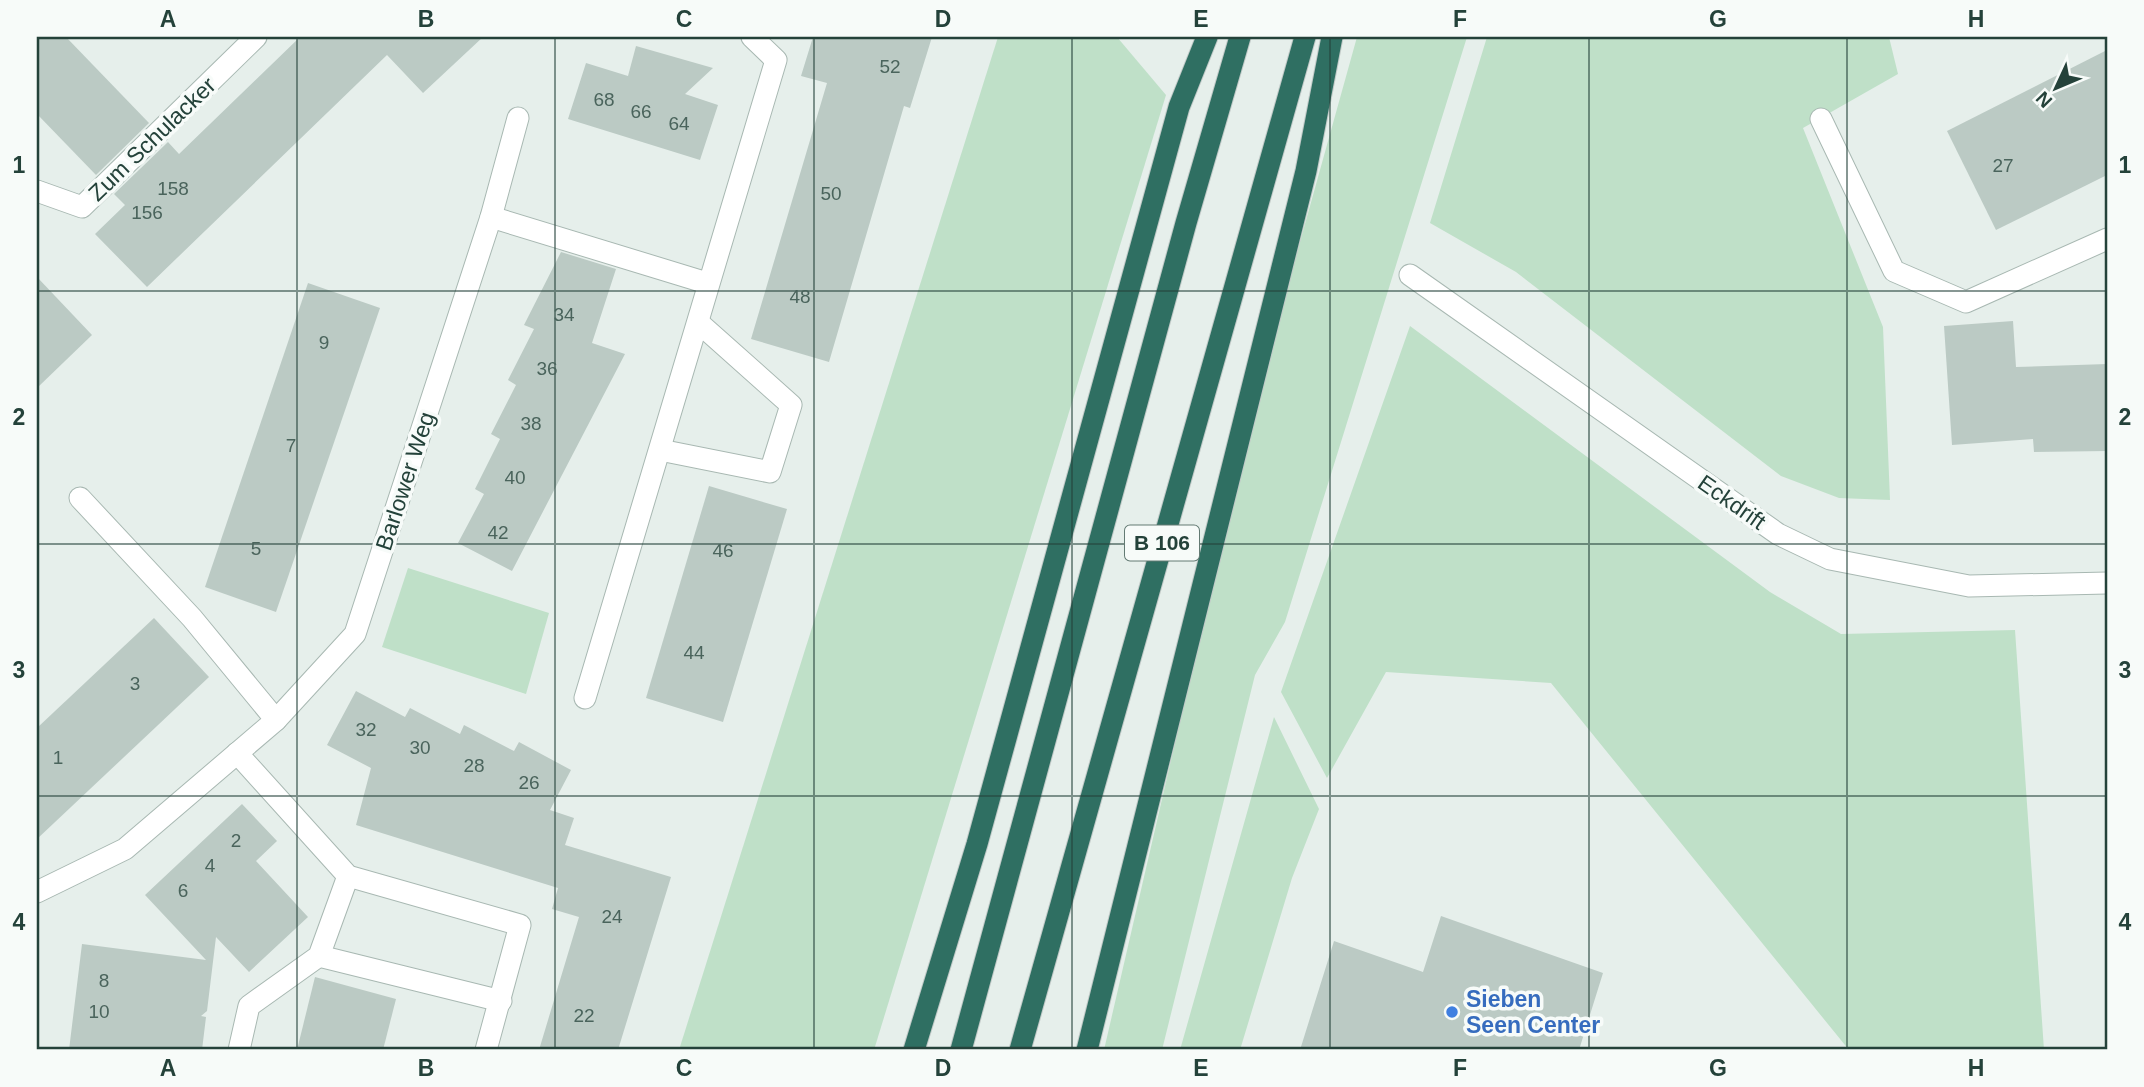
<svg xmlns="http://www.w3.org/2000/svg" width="2144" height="1087" font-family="Helvetica,sans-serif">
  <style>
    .green { fill: #bfe0c8 }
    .building { fill: #bbcac4 }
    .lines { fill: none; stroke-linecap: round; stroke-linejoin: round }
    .minor-casing { stroke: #a8b8b2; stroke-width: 23 }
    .highway-casing { stroke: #c2cac8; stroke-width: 23 }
    .minor { stroke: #fff; stroke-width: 21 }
    .highway { stroke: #2f6f62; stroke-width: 21 }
    .grid { fill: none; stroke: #24423a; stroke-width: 2; stroke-opacity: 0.55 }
    .shop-dot { fill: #3f7fe0; stroke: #f7fbf9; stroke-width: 2.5 }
    .labels { text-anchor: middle; stroke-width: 7; stroke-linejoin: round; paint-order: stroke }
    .number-label { font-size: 19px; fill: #4a645c }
    .shield { fill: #f7fbf9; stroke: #637a73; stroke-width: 2 }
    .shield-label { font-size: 21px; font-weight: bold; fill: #24423a }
    .street-label { font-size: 23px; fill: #24423a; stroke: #f7fbf9 }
    .shop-label { font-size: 23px; font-weight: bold; fill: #366cbe; stroke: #f7fbf9; text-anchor: start }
    .neatline { fill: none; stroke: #24423a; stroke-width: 2.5 }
    .grid-label { font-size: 23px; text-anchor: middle; font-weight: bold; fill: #24423a }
  </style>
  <rect width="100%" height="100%" fill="#e6efeb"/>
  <g class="green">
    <path d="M 998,37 L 1117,37 L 1166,95 L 874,1050 L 679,1050 Z"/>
    <path d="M 1357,37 L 1467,37 L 1285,622 L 1255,675 L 1162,1050 L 1104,1050 L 1246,436 Z"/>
    <path d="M 1487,37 L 1889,37 L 1898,74 L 1803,128 L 1883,327 L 1890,500 L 1839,498 L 1781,476 L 1516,272 L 1430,223 Z"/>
    <path d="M 1410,326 L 1770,592 L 1841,634 L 2015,630 L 2044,1050 L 1849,1050 L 1551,683 L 1386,672 L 1327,778 L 1281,692 Z"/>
    <path d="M 408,568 L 549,613 L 526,694 L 382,647 Z"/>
    <path d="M 1274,717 L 1319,809 L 1292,878 L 1240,1050 L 1180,1050 Z"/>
  </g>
  <g class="building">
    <path d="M 37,37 L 66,37 L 149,123 L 96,175 L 37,114 Z"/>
    <path d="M 300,37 L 483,37 L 423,93 L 387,55 L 147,287 L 95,234 L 125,205 L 114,194 L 168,142 L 179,154 Z"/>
    <path d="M 813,37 L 932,37 L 910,108 L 904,106 L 829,362 L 751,339 L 827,83 L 801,76 Z"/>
    <path d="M 636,46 L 713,68 L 685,94 L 718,105 L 700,160 L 568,119 L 586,63 L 628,76 Z"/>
    <path d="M 2107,50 L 2107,175 L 1996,230 L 1947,131 Z"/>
    <path d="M 561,252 L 616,269 L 592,343 L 625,354 L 512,571 L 458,543 L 484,494 L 475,489 L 500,439 L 491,434 L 516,385 L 508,380 L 534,329 L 524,325 Z"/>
    <path d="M 37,277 L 92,335 L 37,388 Z"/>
    <path d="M 308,283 L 380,308 L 276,612 L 205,587 Z"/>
    <path d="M 2013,321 L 2016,367 L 2107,364 L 2107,451 L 2034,452 L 2033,439 L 1952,445 L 1944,326 Z"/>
    <path d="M 709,486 L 787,509 L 723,722 L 646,698 Z"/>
    <path d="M 154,618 L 209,677 L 37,839 L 37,728 Z"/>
    <path d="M 356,691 L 405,717 L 410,708 L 460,734 L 464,725 L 514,751 L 519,742 L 571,770 L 550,810 L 574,818 L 565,845 L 671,877 L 618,1050 L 539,1050 L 579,917 L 552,909 L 558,888 L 356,825 L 371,768 L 327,745 Z"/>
    <path d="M 242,804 L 277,841 L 256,861 L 308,917 L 249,972 L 216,937 L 207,1011 L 201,1016 L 206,1017 L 202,1050 L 69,1050 L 82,944 L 206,960 L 145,895 Z"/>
    <path d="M 1441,916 L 1603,973 L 1579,1050 L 1300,1050 L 1334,941 L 1423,972 Z"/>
    <path d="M 315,977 L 396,999 L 383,1050 L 297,1050 Z"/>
  </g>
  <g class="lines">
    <defs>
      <g id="minor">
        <path d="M 1821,119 L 1894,271 L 1966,302 L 2107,239"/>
        <path d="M 37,191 L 82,207 L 256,37"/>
        <path d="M 491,217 L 707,283"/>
        <path d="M 1410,275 L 1778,534 L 1830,559 L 1969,586 L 2107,583"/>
        <path d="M 660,450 L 770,472 L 791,405 L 699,323"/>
        <path d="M 80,498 L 192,618 L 276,720"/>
        <path d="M 585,698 L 776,60 L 752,37"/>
        <path d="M 237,753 L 348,876 L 520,925 L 486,1050"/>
        <path d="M 37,892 L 125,849 L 276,720 L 355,634 L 491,217 L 518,118"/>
        <path d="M 319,956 L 501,1001"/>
        <path d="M 239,1050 L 249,1006 L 319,956 L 348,876"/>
      </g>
      <g id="highway">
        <path d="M 914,1050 L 977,844 L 1179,107 L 1207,37"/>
        <path d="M 961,1050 L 1186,223 L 1240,37"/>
        <path d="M 1020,1050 L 1305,37"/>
        <path d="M 1087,1050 L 1306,171 L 1332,37"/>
      </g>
    </defs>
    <use href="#minor" class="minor-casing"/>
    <use href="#highway" class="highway-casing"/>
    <use href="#minor" class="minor"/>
    <use href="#highway" class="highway"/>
  </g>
  <path class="grid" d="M 297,37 L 297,1050M 555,37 L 555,1050M 814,37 L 814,1050M 1072,37 L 1072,1050M 1330,37 L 1330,1050M 1589,37 L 1589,1050M 1847,37 L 1847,1050M 37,291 L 2107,291M 37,544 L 2107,544M 37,796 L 2107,796"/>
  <circle class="shop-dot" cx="1452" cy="1012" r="7"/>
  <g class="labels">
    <g class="number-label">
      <text x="890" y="73">52</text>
      <text x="604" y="106">68</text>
      <text x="641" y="118">66</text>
      <text x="679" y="130">64</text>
      <text x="2003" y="172">27</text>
      <text x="173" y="195">158</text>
      <text x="831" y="200">50</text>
      <text x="147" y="219">156</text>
      <text x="800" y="303">48</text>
      <text x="564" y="321">34</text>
      <text x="324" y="349">9</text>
      <text x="547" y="375">36</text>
      <text x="531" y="430">38</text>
      <text x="291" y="452">7</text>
      <text x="515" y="484">40</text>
      <text x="498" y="539">42</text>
      <text x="256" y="555">5</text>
      <text x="723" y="557">46</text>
      <text x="694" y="659">44</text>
      <text x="135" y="690">3</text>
      <text x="366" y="736">32</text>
      <text x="420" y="754">30</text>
      <text x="58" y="764">1</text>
      <text x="474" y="772">28</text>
      <text x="529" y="789">26</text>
      <text x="236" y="847">2</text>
      <text x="210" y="872">4</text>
      <text x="183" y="897">6</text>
      <text x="612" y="923">24</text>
      <text x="104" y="987">8</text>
      <text x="99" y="1018">10</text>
      <text x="584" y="1022">22</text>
    </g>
    <rect class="shield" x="1125" y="525.5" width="74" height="35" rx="5"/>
    <g class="shield-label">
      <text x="1162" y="550">B 106</text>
    </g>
    <g class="street-label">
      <text transform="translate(152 139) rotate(-44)" y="8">Zum Schulacker</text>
      <text transform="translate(405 481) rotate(-72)" y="8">Barlower Weg</text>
      <text transform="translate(1732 502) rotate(35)" y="8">Eckdrift</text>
    </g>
    <g class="shop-label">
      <text x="1466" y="1007">Sieben<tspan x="1466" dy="26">Seen Center</tspan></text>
    </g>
  </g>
  <rect width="2144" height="1087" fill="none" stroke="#f7fbf9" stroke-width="77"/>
  <g transform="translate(2056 88) rotate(226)" stroke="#f7fbf9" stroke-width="5" paint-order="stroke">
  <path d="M0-5L12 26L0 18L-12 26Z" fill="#24423a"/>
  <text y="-10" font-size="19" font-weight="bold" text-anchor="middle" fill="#24423a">N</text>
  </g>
  <rect x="38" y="38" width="2068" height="1010" class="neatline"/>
  <g class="grid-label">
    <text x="168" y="27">A</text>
    <text x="426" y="27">B</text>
    <text x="684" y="27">C</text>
    <text x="943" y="27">D</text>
    <text x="1201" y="27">E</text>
    <text x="1460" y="27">F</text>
    <text x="1718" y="27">G</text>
    <text x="1976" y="27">H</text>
    <text x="19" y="173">1</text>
    <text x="2125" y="173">1</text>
    <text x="19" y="425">2</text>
    <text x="2125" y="425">2</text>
    <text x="19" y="678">3</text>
    <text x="2125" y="678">3</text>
    <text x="19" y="930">4</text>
    <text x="2125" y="930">4</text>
    <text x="168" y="1076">A</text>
    <text x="426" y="1076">B</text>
    <text x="684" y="1076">C</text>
    <text x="943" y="1076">D</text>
    <text x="1201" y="1076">E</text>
    <text x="1460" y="1076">F</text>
    <text x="1718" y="1076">G</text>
    <text x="1976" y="1076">H</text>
  </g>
</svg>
